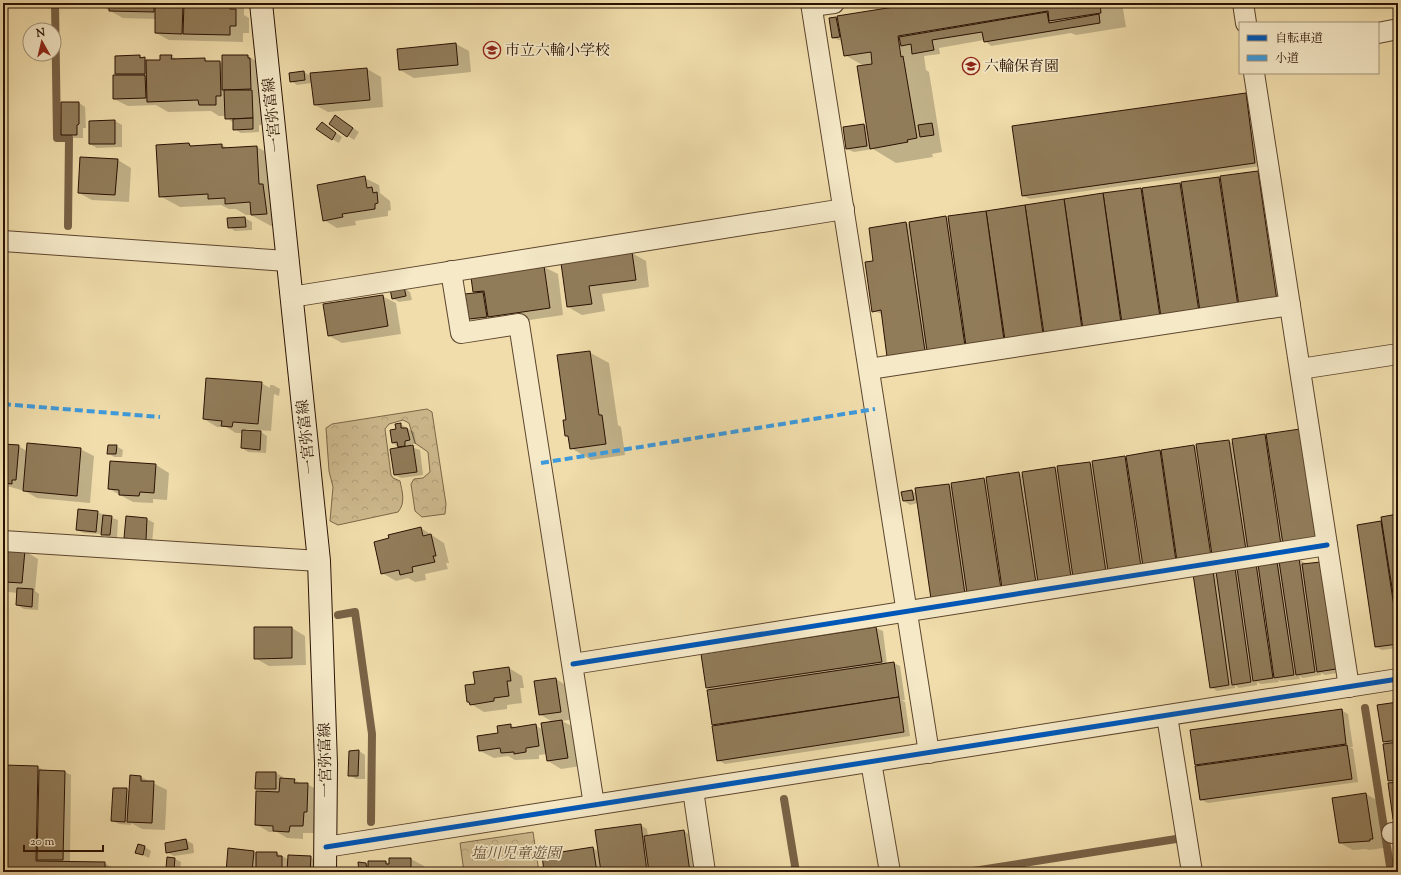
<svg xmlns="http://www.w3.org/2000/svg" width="1401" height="875" font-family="'Sorts Mill Goudy','Noto Serif JP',serif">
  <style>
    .forest { fill: url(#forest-crowns); stroke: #7c6648 }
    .shadow { fill: #0003; fill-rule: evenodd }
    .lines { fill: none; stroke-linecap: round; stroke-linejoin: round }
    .stream { stroke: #796246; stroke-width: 8 }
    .building { fill: #917c5a; stroke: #2a1203 }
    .minor-casing { stroke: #5c452d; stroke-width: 22 }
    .secondary-casing { stroke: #2a1203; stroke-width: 24 }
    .minor { stroke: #f5e9c8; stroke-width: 20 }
    .secondary { stroke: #f5e9c8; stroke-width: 22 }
    .quiet { stroke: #3d9add; stroke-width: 4; stroke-dasharray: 8 4; stroke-linecap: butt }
    .cycleway-casing { stroke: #f5e9c8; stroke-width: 8 }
    .cycleway { stroke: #0057b8; stroke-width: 5 }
    .labels { text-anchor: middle; stroke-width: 3.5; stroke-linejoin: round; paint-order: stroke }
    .poi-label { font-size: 15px; fill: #2a1203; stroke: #f5e9c8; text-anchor: start }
    .street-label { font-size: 15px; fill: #2a1203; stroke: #f5e9c8 }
    .park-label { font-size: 15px; font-style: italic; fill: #634d34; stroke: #f5e9c8 }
  </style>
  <defs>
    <pattern id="forest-crowns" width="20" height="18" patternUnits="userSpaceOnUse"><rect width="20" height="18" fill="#ceba8e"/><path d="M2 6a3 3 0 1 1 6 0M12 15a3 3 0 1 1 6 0" fill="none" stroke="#b19f79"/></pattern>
  </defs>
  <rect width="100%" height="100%" fill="#f0ddab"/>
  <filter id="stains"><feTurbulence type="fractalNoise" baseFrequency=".005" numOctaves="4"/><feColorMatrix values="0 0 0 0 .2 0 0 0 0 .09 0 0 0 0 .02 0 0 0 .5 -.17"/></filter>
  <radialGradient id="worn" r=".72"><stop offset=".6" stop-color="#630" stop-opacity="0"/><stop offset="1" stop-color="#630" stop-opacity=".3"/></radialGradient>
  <g class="forest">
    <path d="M 427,409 L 432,412 L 446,504 L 445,514 L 422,517 L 415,511 L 411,484 L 414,479 L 423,478 L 430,472 L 428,452 L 415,443 L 409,423 L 403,420 L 389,424 L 385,429 L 391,475 L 393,478 L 400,481 C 402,491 406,503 398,512 L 338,525 L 330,521 L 333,487 L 329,471 L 326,428 L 332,424 Z"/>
    <path d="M 533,832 L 539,872 L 464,872 L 460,843 Z"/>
  </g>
  <g class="shadow">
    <path d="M 103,3 L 242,3 L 244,6 L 244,15 L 249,18 L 249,33 L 243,33 L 243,42 L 169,40 L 156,33 L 156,19 L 123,18 L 103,7 Z"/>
    <path d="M 925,3 L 1122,3 L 1126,27 L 1076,35 L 1071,33 L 991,46 L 984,40 L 939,48 L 940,54 L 924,56 L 926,70 L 929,72 L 942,152 L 932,154 L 933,157 L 896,163 L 873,149 L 854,152 L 847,149 L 864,125 L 868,127 L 864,66 L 845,55 L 842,41 L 833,38 L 830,19 L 839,19 ZM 836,34 L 842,37 L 842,40 L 835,36 Z"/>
    <path d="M 456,44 L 469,51 L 471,72 L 414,78 L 400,70 Z"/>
    <path d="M 140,56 L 149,61 L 161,61 L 171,56 L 179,60 L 204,59 L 209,62 L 223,63 L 248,56 L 261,64 L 266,125 L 259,125 L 259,132 L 241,133 L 234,129 L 234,123 L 226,118 L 226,116 L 219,116 L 211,111 L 168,112 L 156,105 L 128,106 L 114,99 L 120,76 L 116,74 Z"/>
    <path d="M 367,69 L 381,77 L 383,107 L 328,112 L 315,105 L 312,83 L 297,85 L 291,81 L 304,72 L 312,77 L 311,74 Z"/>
    <path d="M 1245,94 L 1252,98 L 1261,166 L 1030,199 L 1023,196 Z"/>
    <path d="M 79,103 L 85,107 L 86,128 L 83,128 L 83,138 L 69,138 L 62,134 Z"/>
    <path d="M 342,120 L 359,132 L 354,140 L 348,136 Z"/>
    <path d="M 115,121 L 122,125 L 122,147 L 97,148 L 90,144 L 90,122 Z"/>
    <path d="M 328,127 L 342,137 L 339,143 L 332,139 Z"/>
    <path d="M 189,144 L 194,147 L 222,145 L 229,149 L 257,147 L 277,158 L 287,225 L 271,226 L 251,215 L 246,215 L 236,209 L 229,209 L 221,205 L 180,207 L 160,196 Z"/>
    <path d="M 118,160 L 131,168 L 129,202 L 92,200 L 79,193 Z"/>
    <path d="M 1258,172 L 1264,176 L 1283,304 L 895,360 L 882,314 L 873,311 L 874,262 L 870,229 L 906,223 L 910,225 L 910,222 L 946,217 L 949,219 L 949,217 L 1141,189 L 1144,191 L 1180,184 L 1183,185 L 1182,183 Z"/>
    <path d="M 365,178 L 379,185 L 380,193 L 390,201 L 391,210 L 388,211 L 388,216 L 355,221 L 356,225 L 337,228 L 324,220 Z"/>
    <path d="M 245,218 L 252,222 L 252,230 L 235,231 L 229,227 Z"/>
    <path d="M 632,253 L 646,261 L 649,287 L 602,294 L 605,311 L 582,315 L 568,307 L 562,263 Z"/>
    <path d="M 544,267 L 558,274 L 563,315 L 503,324 L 476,323 L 470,319 L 477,294 L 474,292 Z"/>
    <path d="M 404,288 L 410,292 L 412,300 L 399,302 L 392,298 Z"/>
    <path d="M 382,296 L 396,303 L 401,334 L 342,343 L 329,336 Z"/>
    <path d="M 589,352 L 609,363 L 618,425 L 621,427 L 625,455 L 591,460 L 571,448 L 569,437 L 566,436 L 568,421 Z"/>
    <path d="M 261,383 L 270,388 L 270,385 L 273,385 L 280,389 L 279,396 L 274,394 L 271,431 L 246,429 L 246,431 L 261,432 L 267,436 L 266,453 L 248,452 L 242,448 L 243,433 L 236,433 L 226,427 L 217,427 L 204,419 Z"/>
    <path d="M 400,424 L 414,432 L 416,444 L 411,444 L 411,447 L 420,450 L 423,475 L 401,478 L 395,475 L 399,448 L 393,443 Z"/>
    <path d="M 1265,435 L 1268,437 L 1322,543 L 939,602 L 918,503 L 910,505 L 904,501 L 912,491 L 917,494 L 948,485 L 953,487 L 984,479 L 987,480 L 1019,473 L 1023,476 L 1055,468 L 1058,470 L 1090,463 L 1093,465 L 1125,457 L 1128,459 L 1128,456 L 1194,446 L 1198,448 L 1229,441 L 1233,443 Z"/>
    <path d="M 3,445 L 18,446 L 27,451 L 80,449 L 94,456 L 90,503 L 37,498 L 25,491 L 3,485 Z"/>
    <path d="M 116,446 L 123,450 L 122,457 L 114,457 L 108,453 Z"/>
    <path d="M 156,465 L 169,473 L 167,500 L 153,499 L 153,503 L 133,502 L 109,489 Z"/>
    <path d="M 97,512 L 118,520 L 117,538 L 109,538 L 102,534 L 84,533 L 77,530 Z"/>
    <path d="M 1398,515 L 1398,648 L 1382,650 L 1376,647 L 1381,522 L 1384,524 Z"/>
    <path d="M 127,517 L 147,519 L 154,523 L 152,543 L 132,541 L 125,537 Z"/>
    <path d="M 421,528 L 444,543 L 449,563 L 446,563 L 448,569 L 425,574 L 426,580 L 415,582 L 408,578 L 396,581 L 382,573 L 390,539 Z"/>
    <path d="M 3,550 L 25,551 L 38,559 L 35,591 L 39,594 L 38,610 L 24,609 L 17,605 L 18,593 L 8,592 L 3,590 Z"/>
    <path d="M 1298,559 L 1305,563 L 1342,672 L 1325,675 L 1321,673 L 1321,675 L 1303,678 L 1299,676 L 1300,679 L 1281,681 L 1278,680 L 1279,682 L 1261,684 L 1257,682 L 1257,685 L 1239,688 L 1235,685 L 1235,688 L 1217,691 L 1211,687 L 1213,572 L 1217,575 L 1235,569 L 1238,571 L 1256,566 L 1259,567 L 1277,563 L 1281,565 Z"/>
    <path d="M 292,628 L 305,636 L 306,665 L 269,666 L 255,658 Z"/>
    <path d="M 876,628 L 883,631 L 887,664 L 894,663 L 900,666 L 905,700 L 902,700 L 905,702 L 910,736 L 725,764 L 718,760 L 716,726 L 713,724 L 711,690 L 707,688 Z"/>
    <path d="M 509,668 L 522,676 L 524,688 L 520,688 L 522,703 L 507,705 L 507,709 L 484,712 L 471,704 L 476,684 Z"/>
    <path d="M 556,679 L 569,687 L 574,719 L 562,721 L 576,728 L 581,766 L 561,769 L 548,761 L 547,754 L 539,755 L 539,759 L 515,760 L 508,756 L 494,758 L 480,751 L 510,725 L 516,728 L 535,725 L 543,730 L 553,722 L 539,714 Z"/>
    <path d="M 1398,703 L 1398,820 L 1394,818 L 1394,783 L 1389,780 L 1389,744 L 1384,742 Z"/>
    <path d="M 1341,710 L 1348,714 L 1353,747 L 1350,747 L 1353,749 L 1358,782 L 1208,803 L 1201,800 L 1199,766 L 1196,764 Z"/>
    <path d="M 359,751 L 365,755 L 365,779 L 356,779 L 349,775 Z"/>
    <path d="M 3,766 L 37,767 L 46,771 L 65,772 L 71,775 L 70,862 L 104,863 L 120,872 L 3,872 Z"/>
    <path d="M 257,773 L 276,773 L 283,777 L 282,779 L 294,780 L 302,784 L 307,784 L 321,792 L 317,833 L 303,833 L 303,839 L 287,838 L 277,832 L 269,832 L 256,824 L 263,792 L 256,788 Z"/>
    <path d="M 131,776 L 141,777 L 167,790 L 165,830 L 142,829 L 131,823 L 131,825 L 119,824 L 112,821 L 127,789 L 130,791 Z"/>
    <path d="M 1366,794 L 1380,802 L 1386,846 L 1383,846 L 1383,848 L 1369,850 L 1366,849 L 1353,850 L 1340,843 L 1333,798 Z"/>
    <path d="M 640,825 L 647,829 L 648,836 L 684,831 L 690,835 L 696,872 L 545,872 L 593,848 L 599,852 Z"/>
    <path d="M 186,840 L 193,844 L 194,853 L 174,856 L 167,852 Z"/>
    <path d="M 145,847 L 151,851 L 149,858 L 136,852 Z"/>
    <path d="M 229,849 L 257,853 L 277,853 L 289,860 L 310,857 L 324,865 L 323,872 L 227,872 Z"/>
    <path d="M 175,859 L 181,862 L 180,872 L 173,871 L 167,868 Z"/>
    <path d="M 411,859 L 424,866 L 424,872 L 360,871 L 359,863 L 369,865 L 386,862 L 390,864 Z"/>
  </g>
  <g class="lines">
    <g class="stream">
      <path d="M 55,3 L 57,138 L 69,138 L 68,226"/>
      <path d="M 338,615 L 355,612 L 372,734 L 371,822"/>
      <path d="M 1365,708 L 1391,872"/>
      <path d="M 784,799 L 796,872"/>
      <path d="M 967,872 L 1176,839"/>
    </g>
  </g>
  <g class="building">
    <path d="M 109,3 L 154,3 L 154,12 L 109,11 Z"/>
    <path d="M 155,3 L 183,3 L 182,34 L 155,33 Z"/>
    <path d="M 184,3 L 231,3 L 230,9 L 236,9 L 236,26 L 230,26 L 230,35 L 183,34 Z"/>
    <path d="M 919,3 L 1100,3 L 1101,13 L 1049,21 L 1048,11 L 898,36 L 901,57 L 903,56 L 917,138 L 907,140 L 908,142 L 870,149 L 857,66 L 872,64 L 871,52 L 844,56 L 837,16 Z"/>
    <path d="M 1047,12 L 1049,23 L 1099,14 L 1100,23 L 984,42 L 982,32 L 932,40 L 934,50 L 912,54 L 911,44 L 901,46 L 899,37 Z"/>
    <path d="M 836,17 L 840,37 L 832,38 L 829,18 Z"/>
    <path d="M 456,43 L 458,65 L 399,70 L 397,49 Z"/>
    <path d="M 140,55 L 140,58 L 145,57 L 145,74 L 115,74 L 115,56 Z"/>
    <path d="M 160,55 L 172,55 L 171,59 L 205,58 L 205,61 L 220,61 L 221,96 L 216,96 L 216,105 L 199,105 L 198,100 L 147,102 L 146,60 L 160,60 Z"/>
    <path d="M 222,55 L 248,55 L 248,58 L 250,58 L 251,89 L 222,90 Z"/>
    <path d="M 367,68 L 370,100 L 314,105 L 310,73 Z"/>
    <path d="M 304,71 L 305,80 L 290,82 L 289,73 Z"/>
    <path d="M 113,75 L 145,75 L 146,98 L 113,99 Z"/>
    <path d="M 224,90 L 252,90 L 253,118 L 225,119 Z"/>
    <path d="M 1246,93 L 1255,163 L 1022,196 L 1012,126 Z"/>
    <path d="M 61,102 L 79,102 L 79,124 L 77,125 L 77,135 L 61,135 Z"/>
    <path d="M 335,115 L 353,128 L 347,137 L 329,124 Z"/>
    <path d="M 253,118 L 253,129 L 233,130 L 233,119 Z"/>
    <path d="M 115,120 L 115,144 L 89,144 L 89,121 Z"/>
    <path d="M 322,122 L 336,133 L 332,140 L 316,129 Z"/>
    <path d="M 932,123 L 934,135 L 920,137 L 918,125 Z"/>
    <path d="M 864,124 L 867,146 L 846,149 L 843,127 Z"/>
    <path d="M 189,143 L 190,146 L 222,144 L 222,148 L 257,146 L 259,184 L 263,184 L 267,214 L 251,215 L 250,202 L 225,204 L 225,198 L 208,199 L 208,194 L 159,197 L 156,145 Z"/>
    <path d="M 80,157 L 118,159 L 115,195 L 78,193 Z"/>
    <path d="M 1258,171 L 1277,301 L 1239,306 L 1220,176 Z"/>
    <path d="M 365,176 L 367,188 L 372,187 L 373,193 L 377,192 L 378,203 L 375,204 L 375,209 L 342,214 L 343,217 L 323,221 L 317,185 Z"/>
    <path d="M 1219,177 L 1238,306 L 1200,311 L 1181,182 Z"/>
    <path d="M 1180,183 L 1199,312 L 1161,317 L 1142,188 Z"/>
    <path d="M 1141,188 L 1160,317 L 1122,323 L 1103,193 Z"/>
    <path d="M 1103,193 L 1121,323 L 1083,329 L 1064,199 Z"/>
    <path d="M 1064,199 L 1082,329 L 1044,334 L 1025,205 Z"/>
    <path d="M 1025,205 L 1043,334 L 1005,340 L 986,211 Z"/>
    <path d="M 986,211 L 1004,340 L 966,346 L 948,216 Z"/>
    <path d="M 946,216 L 965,346 L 927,351 L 909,222 Z"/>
    <path d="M 245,217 L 246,227 L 228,228 L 227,218 Z"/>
    <path d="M 906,222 L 925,351 L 887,357 L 881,310 L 872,312 L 865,262 L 873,261 L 869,228 Z"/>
    <path d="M 632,252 L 636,280 L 589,286 L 592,304 L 567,307 L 561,263 Z"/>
    <path d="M 544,266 L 550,308 L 488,317 L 484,291 L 473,292 L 471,277 Z"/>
    <path d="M 404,287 L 406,296 L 392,299 L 390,289 Z"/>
    <path d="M 483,292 L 487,317 L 469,319 L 465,294 Z"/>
    <path d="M 383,295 L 388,326 L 328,336 L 323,304 Z"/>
    <path d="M 590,351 L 599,415 L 602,415 L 606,444 L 570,449 L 568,436 L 565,436 L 563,420 L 566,420 L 557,355 Z"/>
    <path d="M 206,378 L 262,382 L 258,424 L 233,422 L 232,427 L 221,426 L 222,421 L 203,419 Z"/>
    <path d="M 401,423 L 401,428 L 407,428 L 410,440 L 405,441 L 405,446 L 398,447 L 397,442 L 392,443 L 390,430 L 396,429 L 395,424 Z"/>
    <path d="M 1300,429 L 1316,539 L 1283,544 L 1266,434 Z"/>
    <path d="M 242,430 L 261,431 L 260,450 L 241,448 Z"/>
    <path d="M 1265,434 L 1281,545 L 1248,550 L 1232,439 Z"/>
    <path d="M 1229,440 L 1246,550 L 1212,555 L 1196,444 Z"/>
    <path d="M 27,443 L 81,448 L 77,496 L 23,491 Z"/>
    <path d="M 3,444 L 19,445 L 16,480 L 12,480 L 12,484 L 4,483 L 5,479 L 3,479 Z"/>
    <path d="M 108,445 L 117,445 L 116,454 L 107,454 Z"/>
    <path d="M 413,445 L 417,472 L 394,475 L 390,449 Z"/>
    <path d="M 1194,445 L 1211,556 L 1177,561 L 1161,450 Z"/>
    <path d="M 1160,450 L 1176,561 L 1143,566 L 1126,456 Z"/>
    <path d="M 1125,456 L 1141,567 L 1108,571 L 1092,461 Z"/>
    <path d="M 110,461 L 156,464 L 154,493 L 140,492 L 139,496 L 119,495 L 119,490 L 108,489 Z"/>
    <path d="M 1090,462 L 1106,572 L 1073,577 L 1057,466 Z"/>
    <path d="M 1055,467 L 1071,577 L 1038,582 L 1022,472 Z"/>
    <path d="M 1019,472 L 1036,583 L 1002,588 L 986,477 Z"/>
    <path d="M 984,478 L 1001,589 L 967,593 L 951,483 Z"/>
    <path d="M 949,484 L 965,594 L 931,599 L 915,488 Z"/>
    <path d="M 912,490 L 914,500 L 903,501 L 901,492 Z"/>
    <path d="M 78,509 L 98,511 L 96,532 L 76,530 Z"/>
    <path d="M 1398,514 L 1398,626 L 1381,517 Z"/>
    <path d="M 103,515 L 112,516 L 110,535 L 101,535 Z"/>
    <path d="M 126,516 L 147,518 L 146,540 L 124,538 Z"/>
    <path d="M 1381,521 L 1398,633 L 1398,644 L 1375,647 L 1357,525 Z"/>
    <path d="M 421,527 L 423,536 L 431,534 L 436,556 L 433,556 L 435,562 L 412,567 L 413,572 L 400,575 L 399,570 L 381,574 L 374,542 L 389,538 L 388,535 Z"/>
    <path d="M 3,549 L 25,550 L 22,583 L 5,582 L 3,586 Z"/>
    <path d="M 1299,558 L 1315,672 L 1296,675 L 1279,561 Z"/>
    <path d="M 1277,562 L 1294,675 L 1274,678 L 1258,564 Z"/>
    <path d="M 1321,562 L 1336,669 L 1317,672 L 1302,564 Z"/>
    <path d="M 1256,564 L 1273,678 L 1253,681 L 1237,568 Z"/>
    <path d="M 1235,568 L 1251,682 L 1232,685 L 1216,571 Z"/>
    <path d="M 1213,571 L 1229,685 L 1210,688 L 1193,574 Z"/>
    <path d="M 17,588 L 33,589 L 32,607 L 16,605 Z"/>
    <path d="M 254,627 L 292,627 L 292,658 L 254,659 Z"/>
    <path d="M 876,627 L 882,662 L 706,688 L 701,654 Z"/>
    <path d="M 894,662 L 899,697 L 712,725 L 707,690 Z"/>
    <path d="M 509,667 L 511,681 L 507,681 L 509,696 L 494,698 L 494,701 L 470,705 L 469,702 L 467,702 L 465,685 L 475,684 L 473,672 Z"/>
    <path d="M 556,678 L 561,712 L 539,715 L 534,681 Z"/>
    <path d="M 899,697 L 904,732 L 717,761 L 712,726 Z"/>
    <path d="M 1398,702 L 1398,740 L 1383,742 L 1377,705 Z"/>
    <path d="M 1342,709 L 1346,744 L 1195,765 L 1190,730 Z"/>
    <path d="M 562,720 L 568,758 L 547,761 L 541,723 Z"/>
    <path d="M 511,724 L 511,728 L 536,724 L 539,746 L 526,748 L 526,752 L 514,754 L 514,752 L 501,753 L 500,748 L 479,751 L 477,736 L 498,733 L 497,726 Z"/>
    <path d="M 1398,742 L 1398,780 L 1388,781 L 1383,744 Z"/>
    <path d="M 1347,745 L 1352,779 L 1200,800 L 1195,766 Z"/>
    <path d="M 359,750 L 358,776 L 348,776 L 349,751 Z"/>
    <path d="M 3,765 L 38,766 L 36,861 L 105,862 L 105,872 L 3,872 Z"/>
    <path d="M 39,770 L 65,771 L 63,860 L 37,860 Z"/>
    <path d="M 256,772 L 276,772 L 276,789 L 255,789 Z"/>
    <path d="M 130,775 L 141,776 L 141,781 L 154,781 L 152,823 L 127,822 Z"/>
    <path d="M 280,778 L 295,779 L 294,783 L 308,783 L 307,812 L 304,812 L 303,826 L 290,826 L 289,832 L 273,831 L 273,826 L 255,825 L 256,791 L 279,792 Z"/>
    <path d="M 1398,782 L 1398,818 L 1393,819 L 1388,783 Z"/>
    <path d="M 113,788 L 127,788 L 125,822 L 111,821 Z"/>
    <path d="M 1366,793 L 1373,839 L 1370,839 L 1370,841 L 1339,843 L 1332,798 Z"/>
    <path d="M 641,824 L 647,872 L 601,872 L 595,830 Z"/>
    <path d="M 684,830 L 690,872 L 649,872 L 644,836 Z"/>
    <path d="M 186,839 L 188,849 L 166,853 L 165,843 Z"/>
    <path d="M 138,844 L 145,846 L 143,855 L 135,853 Z"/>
    <path d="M 593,847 L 597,872 L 544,872 L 542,855 Z"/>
    <path d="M 228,848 L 254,851 L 252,872 L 226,872 Z"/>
    <path d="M 256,852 L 277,852 L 277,856 L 282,856 L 282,872 L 256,872 Z"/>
    <path d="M 288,855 L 311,856 L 310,872 L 287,872 Z"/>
    <path d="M 167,857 L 175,858 L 174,869 L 166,868 Z"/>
    <path d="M 389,858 L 411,858 L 411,872 L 368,872 L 368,861 L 386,861 L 386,864 L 389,864 Z"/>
    <path d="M 358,862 L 366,863 L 367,871 L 359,872 Z"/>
  </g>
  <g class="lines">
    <defs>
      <g id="minor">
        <path d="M 811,3 L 929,753"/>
        <path d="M 1243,3 L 1246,23"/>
        <path d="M 812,6 L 834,3"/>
        <path d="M 1378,33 L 1398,29"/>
        <path d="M 1254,73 L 1349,687"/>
        <path d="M 3,241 L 287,261"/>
        <path d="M 451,271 L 461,333 L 519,324 L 594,805"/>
        <path d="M 291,297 L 844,209"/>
        <path d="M 869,369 L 1290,305"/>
        <path d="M 1300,369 L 1398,354"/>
        <path d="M 3,541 L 319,561"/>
        <path d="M 573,664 L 1327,545"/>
        <path d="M 1167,716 L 1192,872"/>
        <path d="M 871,762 L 890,872"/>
        <path d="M 693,790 L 705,872"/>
        <path d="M 1392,833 L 1398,833"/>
        <path d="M 326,847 L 1398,679"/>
      </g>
      <path id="secondary" d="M 261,3 L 319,561 L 326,764 L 325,872"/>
    </defs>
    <use href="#minor" class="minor-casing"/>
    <use href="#secondary" class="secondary-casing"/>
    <use href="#minor" class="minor"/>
    <use href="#secondary" class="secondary"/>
    <g class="quiet">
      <path d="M 3,404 L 160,417"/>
      <path d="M 541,463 L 875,409"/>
    </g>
    <defs>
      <g id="cycleway">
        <path d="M 573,664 L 1327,545"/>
        <path d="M 326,847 L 1398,679"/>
      </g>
    </defs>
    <use href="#cycleway" class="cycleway-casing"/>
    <use href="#cycleway" class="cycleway"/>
  </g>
  <defs>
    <symbol id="school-ring" viewBox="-11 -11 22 22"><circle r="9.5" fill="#f5e9c8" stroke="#8f2418" stroke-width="1.5"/><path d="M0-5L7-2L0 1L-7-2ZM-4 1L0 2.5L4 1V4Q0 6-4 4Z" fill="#8f2418"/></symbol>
  </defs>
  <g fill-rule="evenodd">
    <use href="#school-ring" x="482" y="40" width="20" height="20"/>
    <use href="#school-ring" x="961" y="56" width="20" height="20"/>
  </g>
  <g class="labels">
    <g class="poi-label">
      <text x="505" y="55">市立六輪小学校</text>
      <text x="984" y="71">六輪保育園</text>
    </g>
    <g class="street-label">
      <text transform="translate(272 115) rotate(-96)" y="5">一宮弥富線</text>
      <text transform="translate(306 437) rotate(-96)" y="5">一宮弥富線</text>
      <text transform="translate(325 760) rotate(-91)" y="5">一宮弥富線</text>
    </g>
    <g class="park-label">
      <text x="516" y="858">塩川児童遊園</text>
    </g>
  </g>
  <rect width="1401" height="875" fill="none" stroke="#f0ddab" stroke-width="16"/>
  <rect x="4" y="4" width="1393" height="867" fill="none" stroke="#2a1203" stroke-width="2"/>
  <rect x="8" y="8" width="1385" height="859" fill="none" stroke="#2a1203"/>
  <rect x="1239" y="22" width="140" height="52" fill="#f5e9c8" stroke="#a49379"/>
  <rect x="1247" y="35" width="20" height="6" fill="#0057b8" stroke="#a49379"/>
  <text x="1275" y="42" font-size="12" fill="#2a1203">自転車道</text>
  <rect x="1247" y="55" width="20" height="6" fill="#3d9add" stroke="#a49379"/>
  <text x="1275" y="62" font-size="12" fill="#2a1203">小道</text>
  <g transform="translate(42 42) rotate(352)"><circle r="19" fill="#f5e9c8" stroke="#a49379"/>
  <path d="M0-3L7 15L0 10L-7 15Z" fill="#8f2418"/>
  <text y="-6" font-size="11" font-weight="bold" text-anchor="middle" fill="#2a1203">N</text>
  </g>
  <path d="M24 845v6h79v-6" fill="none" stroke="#2a1203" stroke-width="2"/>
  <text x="30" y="845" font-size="12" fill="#2a1203" stroke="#f5e9c8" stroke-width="3" paint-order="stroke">20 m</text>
  <rect width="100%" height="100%" filter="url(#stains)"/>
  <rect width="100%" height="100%" fill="url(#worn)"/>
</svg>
